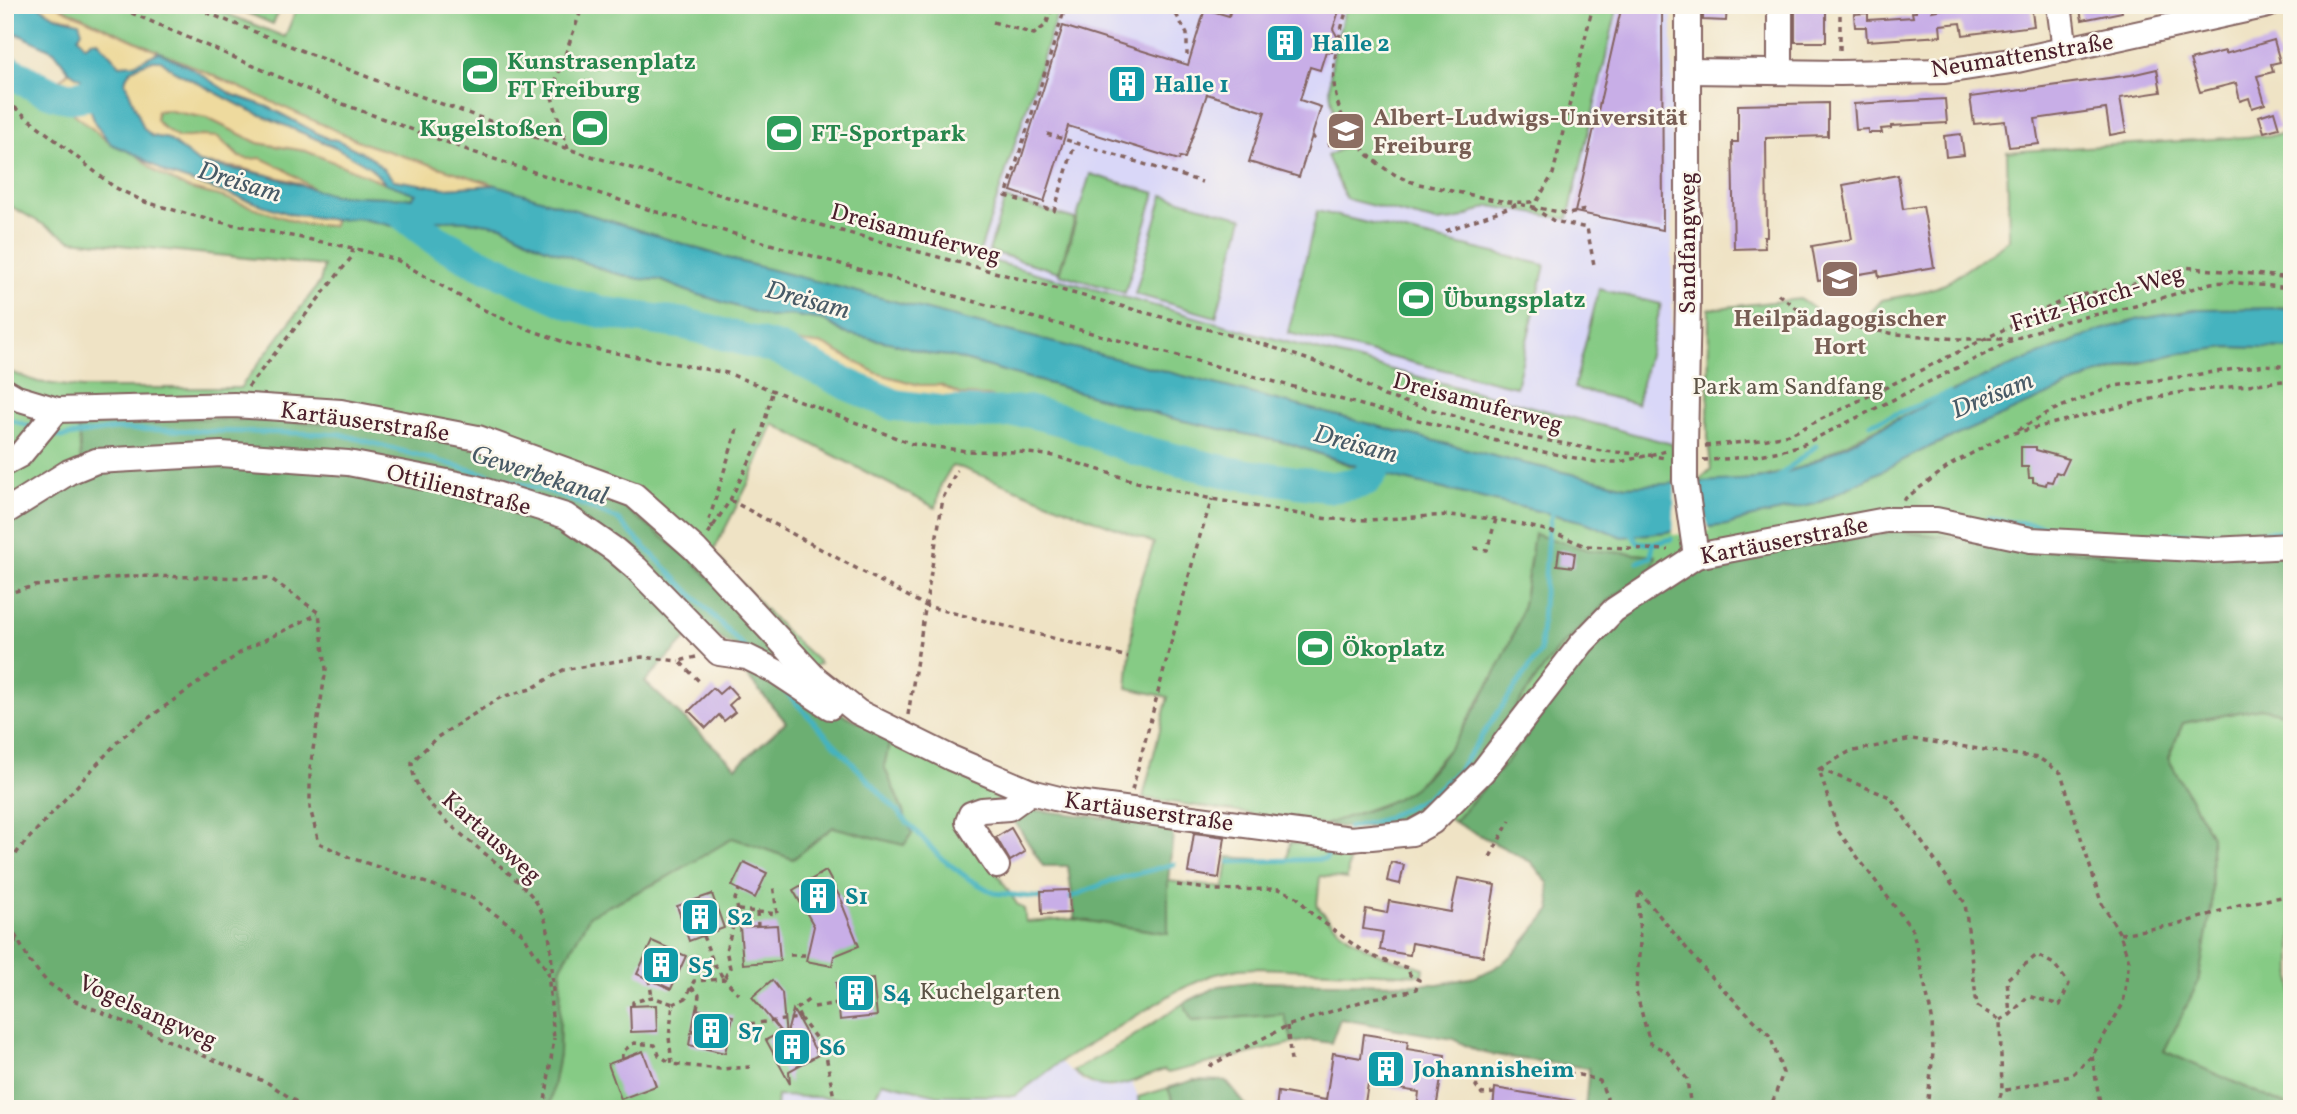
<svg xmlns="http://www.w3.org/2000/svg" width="2297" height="1114" font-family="Vollkorn,serif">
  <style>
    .built { fill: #d9d7f8 }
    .green { fill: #86cb85; stroke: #687558; stroke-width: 2 }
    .forest { fill: #6caf72; stroke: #5b674e; stroke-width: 2 }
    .sand { fill: #eeda9e; stroke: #9c7c64; stroke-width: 2 }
    .water { fill: #45b3bf; stroke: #486975; stroke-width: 2; fill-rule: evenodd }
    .pier { fill: #efe3c5 }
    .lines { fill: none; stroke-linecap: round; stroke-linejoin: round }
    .stream { stroke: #45b3bf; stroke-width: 5 }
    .river { stroke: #45b3bf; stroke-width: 32 }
    .building { fill: #c8aee7 }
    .minor-casing { stroke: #846461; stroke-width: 28 }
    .path { stroke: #846461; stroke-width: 3.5; stroke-dasharray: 5 5; stroke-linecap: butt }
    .minor { stroke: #fff; stroke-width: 24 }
    .labels { text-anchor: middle; stroke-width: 5; stroke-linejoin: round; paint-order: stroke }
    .culture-label { font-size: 24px; font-weight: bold; fill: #0d838f; stroke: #fbf7ec; text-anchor: start }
    .street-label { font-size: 24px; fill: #4a1f2b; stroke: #fbf7ec }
    .leisure-label { font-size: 24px; font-weight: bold; fill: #27864d; stroke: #fbf7ec; text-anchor: start }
    .education-label { font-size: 24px; font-weight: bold; fill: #785e54; stroke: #fbf7ec; text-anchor: start }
    .park-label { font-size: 24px; fill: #5c5346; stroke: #fbf7ec }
    .water-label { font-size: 26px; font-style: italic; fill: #485a66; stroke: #fbf7ec }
  </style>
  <rect width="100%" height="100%" fill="#fbf7ec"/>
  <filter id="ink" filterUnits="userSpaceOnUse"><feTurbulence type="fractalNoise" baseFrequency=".0143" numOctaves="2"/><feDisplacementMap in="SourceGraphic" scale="14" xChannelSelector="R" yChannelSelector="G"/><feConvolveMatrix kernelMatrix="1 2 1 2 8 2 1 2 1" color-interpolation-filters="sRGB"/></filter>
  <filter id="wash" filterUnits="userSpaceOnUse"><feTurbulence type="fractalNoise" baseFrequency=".00686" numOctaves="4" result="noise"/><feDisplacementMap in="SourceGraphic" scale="28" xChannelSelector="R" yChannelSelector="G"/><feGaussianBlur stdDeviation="1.57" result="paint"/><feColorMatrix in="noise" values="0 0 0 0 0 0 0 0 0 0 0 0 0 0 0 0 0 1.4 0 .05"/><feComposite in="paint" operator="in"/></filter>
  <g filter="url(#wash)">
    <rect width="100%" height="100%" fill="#efe3c5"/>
    <g class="built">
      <path d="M 1060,5 L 1672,5 L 1672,444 L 1268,337 L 978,257 Z"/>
      <path d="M 1060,1062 L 1084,1082 L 1092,1085 L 1111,1088 L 1131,1081 L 1138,1097 L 1139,1109 L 777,1109 L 776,1096 L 874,1099 L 882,1082 L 938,1095 L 1015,1096 Z"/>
    </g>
    <g class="green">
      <path d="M 55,5 L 205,5 L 285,37 L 298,5 L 1060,5 L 978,257 L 1268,337 L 1672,444 L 1675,484 L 1626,486 L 1513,461 L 737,261 L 368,145 Z"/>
      <path d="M 229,5 L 281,5 L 273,24 Z"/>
      <path d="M 1346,5 L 1618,5 L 1568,219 L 1490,206 L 1456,220 L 1436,222 L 1346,199 L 1327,156 L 1349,145 C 1317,91 1332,62 1346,5 Z"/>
      <path d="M 5,76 L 57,108 L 72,112 L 111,144 L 137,155 L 156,172 L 187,188 L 223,197 L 302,224 L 332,226 L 335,220 L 357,218 L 411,230 L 435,251 L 568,311 L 705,337 L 761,350 L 895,412 L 921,419 L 965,421 L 989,418 L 1011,421 L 1222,481 C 1266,481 1349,512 1383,475 L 1585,522 L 1622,537 L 1727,525 L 1752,517 L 1816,504 L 1927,448 L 2092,376 L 2175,354 L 2228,347 L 2292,349 L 2292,553 L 1632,612 L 1588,654 L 1505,764 L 1454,822 L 1432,806 L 1490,743 L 1556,651 L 1655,556 L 1588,550 L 1534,535 L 1522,611 L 1502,661 L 1455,742 L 1414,788 L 1392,801 L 1324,825 L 1143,798 L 1168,697 L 1127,688 L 1135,598 L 1154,543 L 962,468 L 952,466 L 941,484 L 936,508 L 773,424 L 750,480 L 713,552 L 785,631 L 820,663 L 801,674 L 693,561 L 617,502 L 571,479 L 175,418 L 78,424 L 82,474 L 5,518 L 5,443 L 13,433 L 5,427 L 5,370 L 38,382 L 82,388 L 240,388 L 320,282 L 324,266 L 71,240 L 5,203 Z"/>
      <path d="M 166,110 L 207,118 L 258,143 L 306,151 L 416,194 L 413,198 L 332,195 L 315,190 L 284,169 L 239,157 L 231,147 L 201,136 L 178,138 L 162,126 L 156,120 L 157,111 Z"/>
      <path d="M 2292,134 L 2292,308 L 2279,307 L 2006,368 L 1862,435 L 1803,467 L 1756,479 L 1696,483 L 1711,469 L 1708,437 L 1709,309 L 1800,299 L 1824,315 L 1864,320 L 1882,300 L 1919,293 L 1945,284 L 2009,240 L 2007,152 Z"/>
      <path d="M 1090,174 L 1155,193 L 1125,293 L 1060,274 Z"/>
      <path d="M 1163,195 L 1243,218 L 1216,317 L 1135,294 Z"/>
      <path d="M 1005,199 L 1075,219 L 1059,272 L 989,251 Z"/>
      <path d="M 1317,211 L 1545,265 L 1516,387 L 1288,333 Z"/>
      <path d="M 431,221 L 468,221 L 503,226 L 541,246 L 610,272 L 640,279 L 660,280 L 687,291 L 770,317 L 789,315 L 824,320 L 844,333 L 893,343 L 930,354 L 950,356 L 1175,419 L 1291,444 L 1358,468 L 1356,479 L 1326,483 L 1289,478 L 1277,473 L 1249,470 L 1183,453 L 1110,430 L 1105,424 L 1029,404 L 1010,403 L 988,397 L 961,395 L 940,385 L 919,385 L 876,373 L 825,345 L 788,341 L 647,307 L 556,291 L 544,281 L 482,254 L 459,240 L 440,235 Z"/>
      <path d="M 1599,289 L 1661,304 L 1637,404 L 1574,388 Z"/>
      <path d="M 2260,708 L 2292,715 L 2292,1106 L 2288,1107 L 2164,1051 L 2198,982 L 2212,904 L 2211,836 L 2168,758 L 2183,723 Z"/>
      <path d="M 891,736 L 1009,798 L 971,808 L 975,840 L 1017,904 L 1024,909 L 1026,922 L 1075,919 L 1168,933 L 1168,881 L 1224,888 L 1228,857 L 1287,861 L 1290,842 L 1350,850 L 1347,879 L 1320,876 L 1317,906 C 1350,946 1375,954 1424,968 L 1423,975 L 1258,968 L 1239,969 L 1212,975 L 1177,991 L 1060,1062 L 1015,1096 L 938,1095 L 882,1082 L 874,1099 L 777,1096 L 776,1109 L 549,1109 L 559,1054 L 561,966 L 590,915 L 662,880 L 733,838 L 793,859 L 833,827 L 904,845 L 912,833 L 884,766 Z"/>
      <path d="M 1184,1003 L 1192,1021 L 1285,1014 L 1293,1043 L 1168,1073 L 1164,1070 C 1130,1081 1104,1100 1073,1071 L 1123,1043 Z"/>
      <path d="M 1168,1088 L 1176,1109 L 1139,1109 L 1138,1097 Z"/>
    </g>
    <g class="forest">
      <path d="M 175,418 L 342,424 L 477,445 L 571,479 L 617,502 L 693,561 L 801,674 L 727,643 L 700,624 L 645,682 L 736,767 L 786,722 L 745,674 L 752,673 L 891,736 L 884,766 L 912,833 L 904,845 L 833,827 L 793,859 L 733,838 L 662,880 L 590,915 L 561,967 L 559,1054 L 549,1109 L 5,1109 L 5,518 L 82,474 L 78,424 Z"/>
      <path d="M 1896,531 L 2121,556 L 2292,553 L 2292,715 L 2260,708 L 2183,723 L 2168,758 L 2211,836 L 2212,904 L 2198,983 L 2164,1051 L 2288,1106 L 2292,1106 L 2292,1109 L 1585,1109 L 1589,1068 L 1506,1057 L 1477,1051 L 1453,1039 L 1340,1019 L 1331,1043 L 1310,1040 L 1293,1043 L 1284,1014 L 1192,1021 L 1184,1003 L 1219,986 L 1251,982 L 1418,984 L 1438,984 L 1475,977 L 1493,969 L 1514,954 L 1551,910 L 1548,883 L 1531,862 L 1454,822 L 1505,764 L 1588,654 L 1632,612 L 1676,577 L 1719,559 Z"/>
      <path d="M 1534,534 L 1588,550 L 1656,556 L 1653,568 L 1607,602 L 1556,651 L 1490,743 L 1432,806 L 1408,819 L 1383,826 L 1354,828 L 1324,825 C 1353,814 1387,807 1412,789 C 1449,763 1513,652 1522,608 C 1528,584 1530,559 1534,534 Z"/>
      <path d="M 1026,809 L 1174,826 L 1168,881 L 1168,933 L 1075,919 L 1068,866 L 1043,866 L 1012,817 Z"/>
      <path d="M 1194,1080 L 1226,1081 L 1249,1109 L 1176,1109 L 1168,1088 Z"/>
    </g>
    <g class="sand">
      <path d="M 37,5 L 55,5 L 159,52 L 135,64 L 120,65 L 97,40 L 86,47 L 78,37 L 72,19 L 55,16 Z"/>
      <path d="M 5,55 L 12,67 C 28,71 39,83 55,85 L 69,71 L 81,79 L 95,123 L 111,144 L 72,112 L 57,108 L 5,76 Z"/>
      <path d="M 169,56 L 368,145 L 496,185 L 444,188 L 394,180 L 371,157 L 337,140 L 328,139 L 268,107 L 234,95 L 217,87 Z"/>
      <path d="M 153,60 L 161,60 L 173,70 L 243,107 L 335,147 L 369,166 L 385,183 L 306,151 L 258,143 L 207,118 L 166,110 L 157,111 L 156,120 L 161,126 L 178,138 L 201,136 L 218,137 L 239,157 L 248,159 L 261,158 L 284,169 L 315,190 L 292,181 L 240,168 L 198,163 L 168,139 L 152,136 L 144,129 L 125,82 C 127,68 141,64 153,60 Z"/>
      <path d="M 137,155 L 168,174 L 290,214 L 335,220 L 332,226 L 302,224 L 223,197 L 187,188 L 156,172 Z"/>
      <path d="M 431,221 L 440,235 L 459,240 L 482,254 L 544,281 L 557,291 L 647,307 L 788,341 L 825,345 L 876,373 L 919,385 L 940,385 L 961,395 L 988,396 L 1010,403 L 1069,409 L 1088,415 L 1105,424 L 1110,430 L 1139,440 L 1249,470 L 1277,473 L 1289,478 L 1326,483 L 1356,479 L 1358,468 L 1383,475 C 1339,514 1273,481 1222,481 L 1011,421 L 989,418 L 965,421 L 921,419 L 895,412 L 869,402 L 761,350 L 705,337 L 568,311 L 435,251 L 411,233 L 414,229 Z"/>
    </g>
    <path class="water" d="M 5,5 L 37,5 L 55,16 L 79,22 L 82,31 L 78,37 L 85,46 L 91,41 L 97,40 L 120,65 L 134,64 L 159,52 L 191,68 L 233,95 L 268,107 L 328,139 L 337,140 L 371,157 L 394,180 L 444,188 L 496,185 L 737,261 L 1513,461 L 1626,486 L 1756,479 L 1778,475 L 1803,467 L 1949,393 L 2006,368 L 2101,330 L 2140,319 L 2199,309 L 2292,308 L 2292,349 L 2228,347 L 2175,354 L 2128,365 L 2092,376 L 1927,448 L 1816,504 L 1752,517 L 1727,525 L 1622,537 L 1585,522 L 1383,475 L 1291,444 L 1175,419 L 950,356 L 930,354 L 893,343 L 844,333 L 824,320 L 789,315 L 770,317 L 687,291 L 660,280 L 640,279 L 610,272 L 541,246 L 503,226 L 468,221 L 437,220 L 411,230 L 357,218 L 335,220 L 290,214 L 168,174 L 137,155 L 111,144 L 95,123 L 81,79 L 69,71 L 54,51 L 5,28 ZM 153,60 L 161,60 L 173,70 L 245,108 L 335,147 L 370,167 L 385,183 L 416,194 L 412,198 L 332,195 L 267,175 L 199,163 L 168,139 L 152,136 L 144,129 L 125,82 C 127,68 141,64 153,60 Z"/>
    <path class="pier" d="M 1693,481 L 1710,531 L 1673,535 L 1675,482 Z"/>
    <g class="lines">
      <g class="stream">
        <path d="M 5,418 L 32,427"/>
        <path d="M 1870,424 L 1949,393 L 1952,398"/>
        <path d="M 48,432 L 61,437 L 115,429 L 340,434 L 551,492 L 617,519 L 744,647"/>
        <path d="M 1774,480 L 1816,446"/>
        <path d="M 1988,519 L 2097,532"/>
        <path d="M 1630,531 L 1637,542 L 1653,544 L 1671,539"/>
        <path d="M 2149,535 L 2292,531"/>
        <path d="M 1638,562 L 1651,557 L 1653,544"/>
        <path d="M 784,690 L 940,857 L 969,879 L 994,893 L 1041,898"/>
        <path d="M 1348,828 L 1381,820 L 1426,798 L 1457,772 L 1540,652 L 1548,531 L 1553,510"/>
        <path d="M 1229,862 L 1326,859 L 1333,842"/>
        <path d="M 1069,898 L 1110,881 L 1174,864"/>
      </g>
      <g class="river">
        <path d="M 5,68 C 24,79 45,94 67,97 C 75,99 88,93 100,94"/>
        <path d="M 403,214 L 436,240 L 473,260 L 574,305 L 606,313 L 686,324 L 778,349 L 851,386 L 895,405 L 950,412 L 992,413 L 1026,411 L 1062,420 L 1137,450 L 1227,472 L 1332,487 L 1358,483 L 1366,480 L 1387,451"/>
      </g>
    </g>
    <g id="blocks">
      <g class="building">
        <path d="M 1232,5 L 1341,5 L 1333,29 L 1337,36 L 1332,52 L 1326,51 L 1320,70 L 1310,67 L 1300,100 L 1321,107 L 1299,177 L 1249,162 L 1265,112 L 1207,94 L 1185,158 L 1180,157 L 1179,160 L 1068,126 L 1044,202 L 1011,191 L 1063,26 L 1188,65 L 1205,9 L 1229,16 Z"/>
        <path d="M 1622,5 L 1662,5 L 1663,230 L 1575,212 Z"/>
        <path d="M 1703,5 L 1727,5 L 1726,21 L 1703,20 Z"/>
        <rect x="1795" y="5" width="31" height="37"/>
        <path d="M 1963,5 L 2031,5 L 2034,26 L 1963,35 L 1961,23 L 1940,25 L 1941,36 L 1867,41 L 1866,27 L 1855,27 L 1854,14 L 1868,13 L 1868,20 L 1913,17 L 1912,12 L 1916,12 L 1916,8 L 1932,6 L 1932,11 Z"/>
        <path d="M 2079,5 L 2121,5 L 2122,12 L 2082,20 Z"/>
        <path d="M 2274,40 L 2280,62 L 2271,64 L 2273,72 L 2257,76 L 2265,104 L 2252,108 L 2249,98 L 2240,101 L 2236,83 L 2200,92 L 2190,60 L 2225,51 L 2225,54 Z"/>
        <path d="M 2157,69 L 2161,92 L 2120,98 L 2126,132 L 2110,135 L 2106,109 L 2035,119 L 2039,144 L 2009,147 L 2005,121 L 1974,124 L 1970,97 L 2131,75 Z"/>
        <path d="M 1945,99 L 1947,123 L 1891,126 L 1891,128 L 1881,129 L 1882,133 L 1868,133 L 1868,129 L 1856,130 L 1854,104 Z"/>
        <path d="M 1828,103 L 1828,136 L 1766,138 L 1767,237 L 1764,237 L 1765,248 L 1734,249 L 1732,142 L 1738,142 L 1738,105 Z"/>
        <path d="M 2274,111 L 2279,128 L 2264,132 L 2259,116 Z"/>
        <path d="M 1961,134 L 1964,155 L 1946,157 L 1944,136 Z"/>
        <path d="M 1898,175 L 1903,209 L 1923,206 L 1934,267 L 1879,277 L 1878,271 L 1818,281 L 1812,246 L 1852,239 L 1843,185 Z"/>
        <path d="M 2021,447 L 2036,447 L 2036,450 L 2069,459 L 2062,474 L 2056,472 L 2052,482 L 2047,481 L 2046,485 L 2033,482 L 2033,478 L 2029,478 L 2028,467 L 2021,467 Z"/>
        <path d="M 1559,550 L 1575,553 L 1573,567 L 1557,565 Z"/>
        <path d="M 728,686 L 738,697 L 729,705 L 735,712 L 724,721 L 719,715 L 706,728 L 689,711 L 713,688 L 719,694 Z"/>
        <path d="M 1011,828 L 1025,852 L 1010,861 L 996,837 Z"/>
        <path d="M 1194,833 L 1225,837 L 1219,878 L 1188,873 Z"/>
        <path d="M 744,862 L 767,873 L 755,898 L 732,886 Z"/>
        <path d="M 1391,862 L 1404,865 L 1400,884 L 1387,881 Z"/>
        <path d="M 826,871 L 843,903 L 842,904 L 859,946 L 834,956 L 832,966 L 806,961 L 814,926 L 793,890 Z"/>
        <path d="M 1458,878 L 1495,885 L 1483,956 L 1412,943 L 1410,955 L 1380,950 L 1383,932 L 1363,929 L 1366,909 L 1387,913 L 1389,901 L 1451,912 Z"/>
        <path d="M 1069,890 L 1070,913 L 1042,914 L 1041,891 Z"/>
        <path d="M 712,894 L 724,928 L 689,941 L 677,906 Z"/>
        <path d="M 777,925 L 780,961 L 743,964 L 740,927 Z"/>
        <path d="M 652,941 L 686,956 L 671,989 L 637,974 Z"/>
        <path d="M 873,979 L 877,1016 L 840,1020 L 836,983 Z"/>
        <path d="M 772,980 L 782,993 L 786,1037 L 793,1010 L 818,1055 L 789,1071 L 790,1084 L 766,1040 L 781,1032 L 752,997 Z"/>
        <path d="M 656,1005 L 657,1031 L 631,1032 L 630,1006 Z"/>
        <path d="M 696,1009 L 733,1016 L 725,1053 L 689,1045 L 691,1033 L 699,1030 L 692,1030 Z"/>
        <path d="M 1364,1034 L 1408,1041 L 1407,1049 L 1445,1055 L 1436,1109 L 1417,1109 L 1419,1092 L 1368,1084 L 1364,1109 L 1276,1109 L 1278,1092 L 1326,1100 L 1333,1053 L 1361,1058 Z"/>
        <path d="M 643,1051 L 656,1086 L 621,1099 L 608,1064 Z"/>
        <path d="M 1495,1088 L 1574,1101 L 1574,1109 L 1493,1109 Z"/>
      </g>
    </g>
  </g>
  <g filter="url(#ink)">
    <use href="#blocks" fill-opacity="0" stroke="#846461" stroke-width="2"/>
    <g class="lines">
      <defs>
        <g id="minor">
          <path d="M 1688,5 L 1688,298 L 1685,448 L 1685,481 L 1696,556"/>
          <path d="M 1780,5 L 1780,72"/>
          <path d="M 2059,5 L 2065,50"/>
          <path d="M 1688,71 L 1840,73 L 1945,71 L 2017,60 L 2268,5"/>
          <path d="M 5,391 L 17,398 L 57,410 L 234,405 L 341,412 L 478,438 L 634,495 L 695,549 L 814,677 L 858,712 L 951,758 L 1031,792 L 1071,802 L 1351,839 L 1412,833 L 1432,822 L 1483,771 L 1582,643 L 1614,610 L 1696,556 L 1886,520 L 1936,520 L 2031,540 L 2213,550 L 2292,546"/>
          <path d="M 5,463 L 20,455 L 57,410"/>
          <path d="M 5,512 L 69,472 L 96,461 L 221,454 L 348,463 L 473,487 L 566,516 L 615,550 L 636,568 L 719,653 L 747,657 L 777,672 L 830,707"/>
          <path d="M 997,866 L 968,822 L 971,814 L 982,810 L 1009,808 L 1031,792"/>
        </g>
      </defs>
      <use href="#minor" class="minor-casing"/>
      <g class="path">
        <path d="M 113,5 L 332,100 L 473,152 L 653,211 L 979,303 L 1523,448 L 1596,462 L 1620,462 L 1666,451"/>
        <path d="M 188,5 L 375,80 L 568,149 L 834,229 L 1266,345 L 1341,371 L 1384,396 L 1524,436 L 1602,451 L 1640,454"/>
        <path d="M 1066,5 L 1006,196 L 1054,211 L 1075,143"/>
        <path d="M 1141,5 L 1176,14 L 1189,5"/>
        <path d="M 1197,5 L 1226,10"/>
        <path d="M 1348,5 C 1343,22 1338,40 1335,58 C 1326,112 1363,167 1415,183 C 1427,186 1440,188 1452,191 C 1480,196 1508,206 1537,201 L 1553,174 L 1593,5"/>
        <path d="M 1840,5 L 1840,54"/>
        <path d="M 1709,10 L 1720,10 L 1720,6"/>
        <path d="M 1176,14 L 1187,34 L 1187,55"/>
        <path d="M 993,22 L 1034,34 L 1046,25 L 1053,5"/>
        <path d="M 5,103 L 14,107 L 114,187 L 145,202 L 210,220 L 353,248 L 397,260 L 480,308 L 512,323 L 572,345 L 727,373 L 912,444 L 967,451 L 1019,452 L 1055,456 L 1137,482 L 1212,499 L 1328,519 L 1368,520 L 1448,515 L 1496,519 L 1550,531 L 1585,546 L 1668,550"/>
        <path d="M 1047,134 L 1202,182"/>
        <path d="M 1312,135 L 1316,142"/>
        <path d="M 1328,145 L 1350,133"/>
        <path d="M 568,149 L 551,94 L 583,5"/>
        <path d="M 1533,208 L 1554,221 L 1587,228 L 1594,265"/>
        <path d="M 1446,231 L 1518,204 L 1569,214 L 1589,209"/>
        <path d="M 1778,294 L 1813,321 L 1830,326 L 1855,327 L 1896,334 L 1959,339 L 2012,339"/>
        <path d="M 248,387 L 351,258 L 353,248"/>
        <path d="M 2018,430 L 2053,410 L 2114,386 L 2265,365 L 2292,367"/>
        <path d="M 1705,446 L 1763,440 L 1793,433 L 2070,297 L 2128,286 L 2184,267 L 2292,278"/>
        <path d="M 1648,455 L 1665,458"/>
        <path d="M 1703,460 C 1739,459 1771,455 1804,444 L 2015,339 L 2057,323 L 2135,306 L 2211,283 L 2227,282 L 2292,288"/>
        <path d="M 730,500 L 926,606 L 1128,657"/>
        <path d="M 1903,500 L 1952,464 L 2006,435 L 2176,393 L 2292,380"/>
        <path d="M 713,529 L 709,520 L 738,426"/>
        <path d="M 708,534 L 730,500 L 760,440 L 772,393"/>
        <path d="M 1474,548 L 1487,550 L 1496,519"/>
        <path d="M 5,594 L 35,586 L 133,576 L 270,578 L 319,613 L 326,669 L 310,768 L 310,808 L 319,843 L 351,858 L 472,898 L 522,933 L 548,972 L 554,1039"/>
        <path d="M 696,657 L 679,661 L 702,684"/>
        <path d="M 908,715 L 943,498 L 957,470"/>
        <path d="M 1819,769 L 1890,797 L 1965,903 L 1977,1006 L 2000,1020 L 2002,1091 L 1996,1109"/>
        <path d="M 1132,790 L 1198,542 L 1212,499"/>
        <path d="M 1490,857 L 1510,820"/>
        <path d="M 5,871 L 20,848 L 122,737 L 244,650 L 318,614"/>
        <path d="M 1177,885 L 1215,890 L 1279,889 L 1297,897 L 1312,914 L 1361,950 L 1379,959 L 1408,968 L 1410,975 L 1419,980 L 1416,989 L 1411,991 L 1369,999 L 1287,1026 L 1211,1065 L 1209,1071"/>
        <path d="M 738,910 L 777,914 L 773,884"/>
        <path d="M 757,912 L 758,926"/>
        <path d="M 5,917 L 30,962 L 48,983 L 73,1000 L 268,1083 L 295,1101 L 303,1109"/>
        <path d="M 2120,934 L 2180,924 L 2239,905 L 2292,895"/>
        <path d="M 703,936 L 714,964 L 724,979 L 730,968 L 726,950 L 738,910 L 735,899 L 739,890"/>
        <path d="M 790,955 L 807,955"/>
        <path d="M 649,979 L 652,997"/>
        <path d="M 691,987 L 699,995 L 697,1009"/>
        <path d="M 553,992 C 551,960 554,926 534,899 C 505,859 411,813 412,762 L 436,738 L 501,697 L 531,689 L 563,670 L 642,657 L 679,661"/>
        <path d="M 5,1002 L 16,936"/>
        <path d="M 673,1004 L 686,998 L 694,981 L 724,979 L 739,994"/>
        <path d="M 633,1006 L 633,1002 L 652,997 L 673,1004 L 669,1037 L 672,1064 L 720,1069 L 750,1067"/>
        <path d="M 814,1007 L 838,1003"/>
        <path d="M 800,1018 L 796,1009 L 810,999"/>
        <path d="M 2000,1020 L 2010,1015 L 2028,996 L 2060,1005 L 2069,984 L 2054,964 L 2037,955 L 2007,979 L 2010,1015"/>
        <path d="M 740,1025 L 800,1018 L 825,1050 L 834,1098"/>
        <path d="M 1287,1026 L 1291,1061"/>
        <path d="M 2092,1056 L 2101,1109"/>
        <path d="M 622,1059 L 622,1052 L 634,1043 L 655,1045 L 659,1055 L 672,1064"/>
        <path d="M 1495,1093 L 1482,1094 L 1476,1086 C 1498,1058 1570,1070 1600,1081 L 1607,1098 L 1604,1109"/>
        <path d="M 544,1109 L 554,1038"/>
        <path d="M 1691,1109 L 1687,1079 L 1667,1052 L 1650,1043 L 1636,992 L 1640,943 L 1638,890 L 1708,974 L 1770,1036 L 1783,1073 L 1770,1109"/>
        <path d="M 1927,1109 L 1933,1053 L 1932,1018 L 1913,931 L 1838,831 L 1819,769 L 1849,752 L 1912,739 L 2039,758 L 2061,773 L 2101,902 L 2120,934 L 2129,961 L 2123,1004 L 2092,1056 L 2071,1076 L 2002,1091"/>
      </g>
      <use href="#minor" class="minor"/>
    </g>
  </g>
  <defs>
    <symbol id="building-square" viewBox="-11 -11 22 22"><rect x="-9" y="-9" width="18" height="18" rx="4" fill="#0f9aa8" stroke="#fbf7ec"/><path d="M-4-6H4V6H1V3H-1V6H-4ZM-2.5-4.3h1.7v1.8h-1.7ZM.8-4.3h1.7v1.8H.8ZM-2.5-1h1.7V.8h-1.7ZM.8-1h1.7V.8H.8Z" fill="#fff"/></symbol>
    <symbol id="stadium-square" viewBox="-11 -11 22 22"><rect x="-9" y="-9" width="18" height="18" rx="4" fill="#2e9e5b" stroke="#fbf7ec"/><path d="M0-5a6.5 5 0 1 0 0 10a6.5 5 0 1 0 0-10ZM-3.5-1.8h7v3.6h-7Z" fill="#fff"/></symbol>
    <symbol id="university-square" viewBox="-11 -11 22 22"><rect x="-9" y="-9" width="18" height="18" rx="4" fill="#8d6e63" stroke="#fbf7ec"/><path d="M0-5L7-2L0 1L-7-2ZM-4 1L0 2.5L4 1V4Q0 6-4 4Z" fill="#fff"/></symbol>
    <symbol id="school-square" viewBox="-11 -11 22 22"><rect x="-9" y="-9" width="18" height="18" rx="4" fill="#8d6e63" stroke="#fbf7ec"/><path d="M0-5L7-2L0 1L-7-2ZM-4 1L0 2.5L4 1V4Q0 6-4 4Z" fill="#fff"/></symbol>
  </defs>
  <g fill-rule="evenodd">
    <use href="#building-square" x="1263" y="21" width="44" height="44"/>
    <use href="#stadium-square" x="458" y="53" width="44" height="44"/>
    <use href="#building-square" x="1105" y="62" width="44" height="44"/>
    <use href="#stadium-square" x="568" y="106" width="44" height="44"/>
    <use href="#university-square" x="1324" y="109" width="44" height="44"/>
    <use href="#stadium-square" x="762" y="111" width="44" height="44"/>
    <use href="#school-square" x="1818" y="257" width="44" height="44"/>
    <use href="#stadium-square" x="1394" y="277" width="44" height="44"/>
    <use href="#stadium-square" x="1293" y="626" width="44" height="44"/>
    <use href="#building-square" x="796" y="874" width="44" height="44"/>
    <use href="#building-square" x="678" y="895" width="44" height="44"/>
    <use href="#building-square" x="639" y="943" width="44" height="44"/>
    <use href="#building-square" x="834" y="971" width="44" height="44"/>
    <use href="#building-square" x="689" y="1009" width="44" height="44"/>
    <use href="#building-square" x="770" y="1025" width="44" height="44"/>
    <use href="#building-square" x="1364" y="1047" width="44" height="44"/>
  </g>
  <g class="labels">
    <g class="culture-label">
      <text x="1312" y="51">Halle 2</text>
      <text x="1154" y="92">Halle 1</text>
      <text x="845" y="904">S1</text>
      <text x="727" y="925">S2</text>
      <text x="688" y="973">S5</text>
      <text x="883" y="1001">S4</text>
      <text x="738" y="1039">S7</text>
      <text x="819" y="1055">S6</text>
      <text x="1413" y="1077">Johannisheim</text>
    </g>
    <g class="street-label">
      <text transform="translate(2022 55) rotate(-9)" y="8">Neumattenstraße</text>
      <text transform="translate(916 233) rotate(15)" y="8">Dreisamuferweg</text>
      <text transform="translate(1687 243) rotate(-90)" y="8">Sandfangweg</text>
      <text transform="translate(2097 298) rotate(-17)" y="8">Fritz-Horch-Weg</text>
      <text transform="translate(1478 402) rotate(15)" y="8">Dreisamuferweg</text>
      <text transform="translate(365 421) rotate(8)" y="8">Kartäuserstraße</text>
      <text transform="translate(459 489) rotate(14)" y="8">Ottilienstraße</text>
      <text transform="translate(1784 540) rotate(-11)" y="8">Kartäuserstraße</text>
      <text transform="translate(1149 811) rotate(8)" y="8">Kartäuserstraße</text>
      <text transform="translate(492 837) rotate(42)" y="8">Kartausweg</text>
      <text transform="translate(148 1011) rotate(24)" y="8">Vogelsangweg</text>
    </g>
    <g class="leisure-label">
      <text x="507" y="69">Kunstrasenplatz<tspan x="507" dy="28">FT Freiburg</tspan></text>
      <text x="563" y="136" text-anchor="end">Kugelstoßen</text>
      <text x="811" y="141">FT-Sportpark</text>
      <text x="1443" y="307">Übungsplatz</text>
      <text x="1342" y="656">Ökoplatz</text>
    </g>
    <g class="education-label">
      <text x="1373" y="125">Albert-Ludwigs-Universität<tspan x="1373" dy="28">Freiburg</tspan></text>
      <text x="1840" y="326" text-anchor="middle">Heilpädagogischer<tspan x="1840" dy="28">Hort</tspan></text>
    </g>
    <g class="park-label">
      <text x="1788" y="394">Park am Sandfang</text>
      <text x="990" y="999">Kuchelgarten</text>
    </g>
    <g class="water-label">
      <text transform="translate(240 181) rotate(17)" y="9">Dreisam</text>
      <text transform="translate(808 299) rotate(15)" y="9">Dreisam</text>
      <text transform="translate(1992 394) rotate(-22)" y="9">Dreisam</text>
      <text transform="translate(1356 443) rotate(15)" y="9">Dreisam</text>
      <text transform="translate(540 474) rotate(18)" y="9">Gewerbekanal</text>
    </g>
  </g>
  <rect width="2297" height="1114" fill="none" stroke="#fbf7ec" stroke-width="28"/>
</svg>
